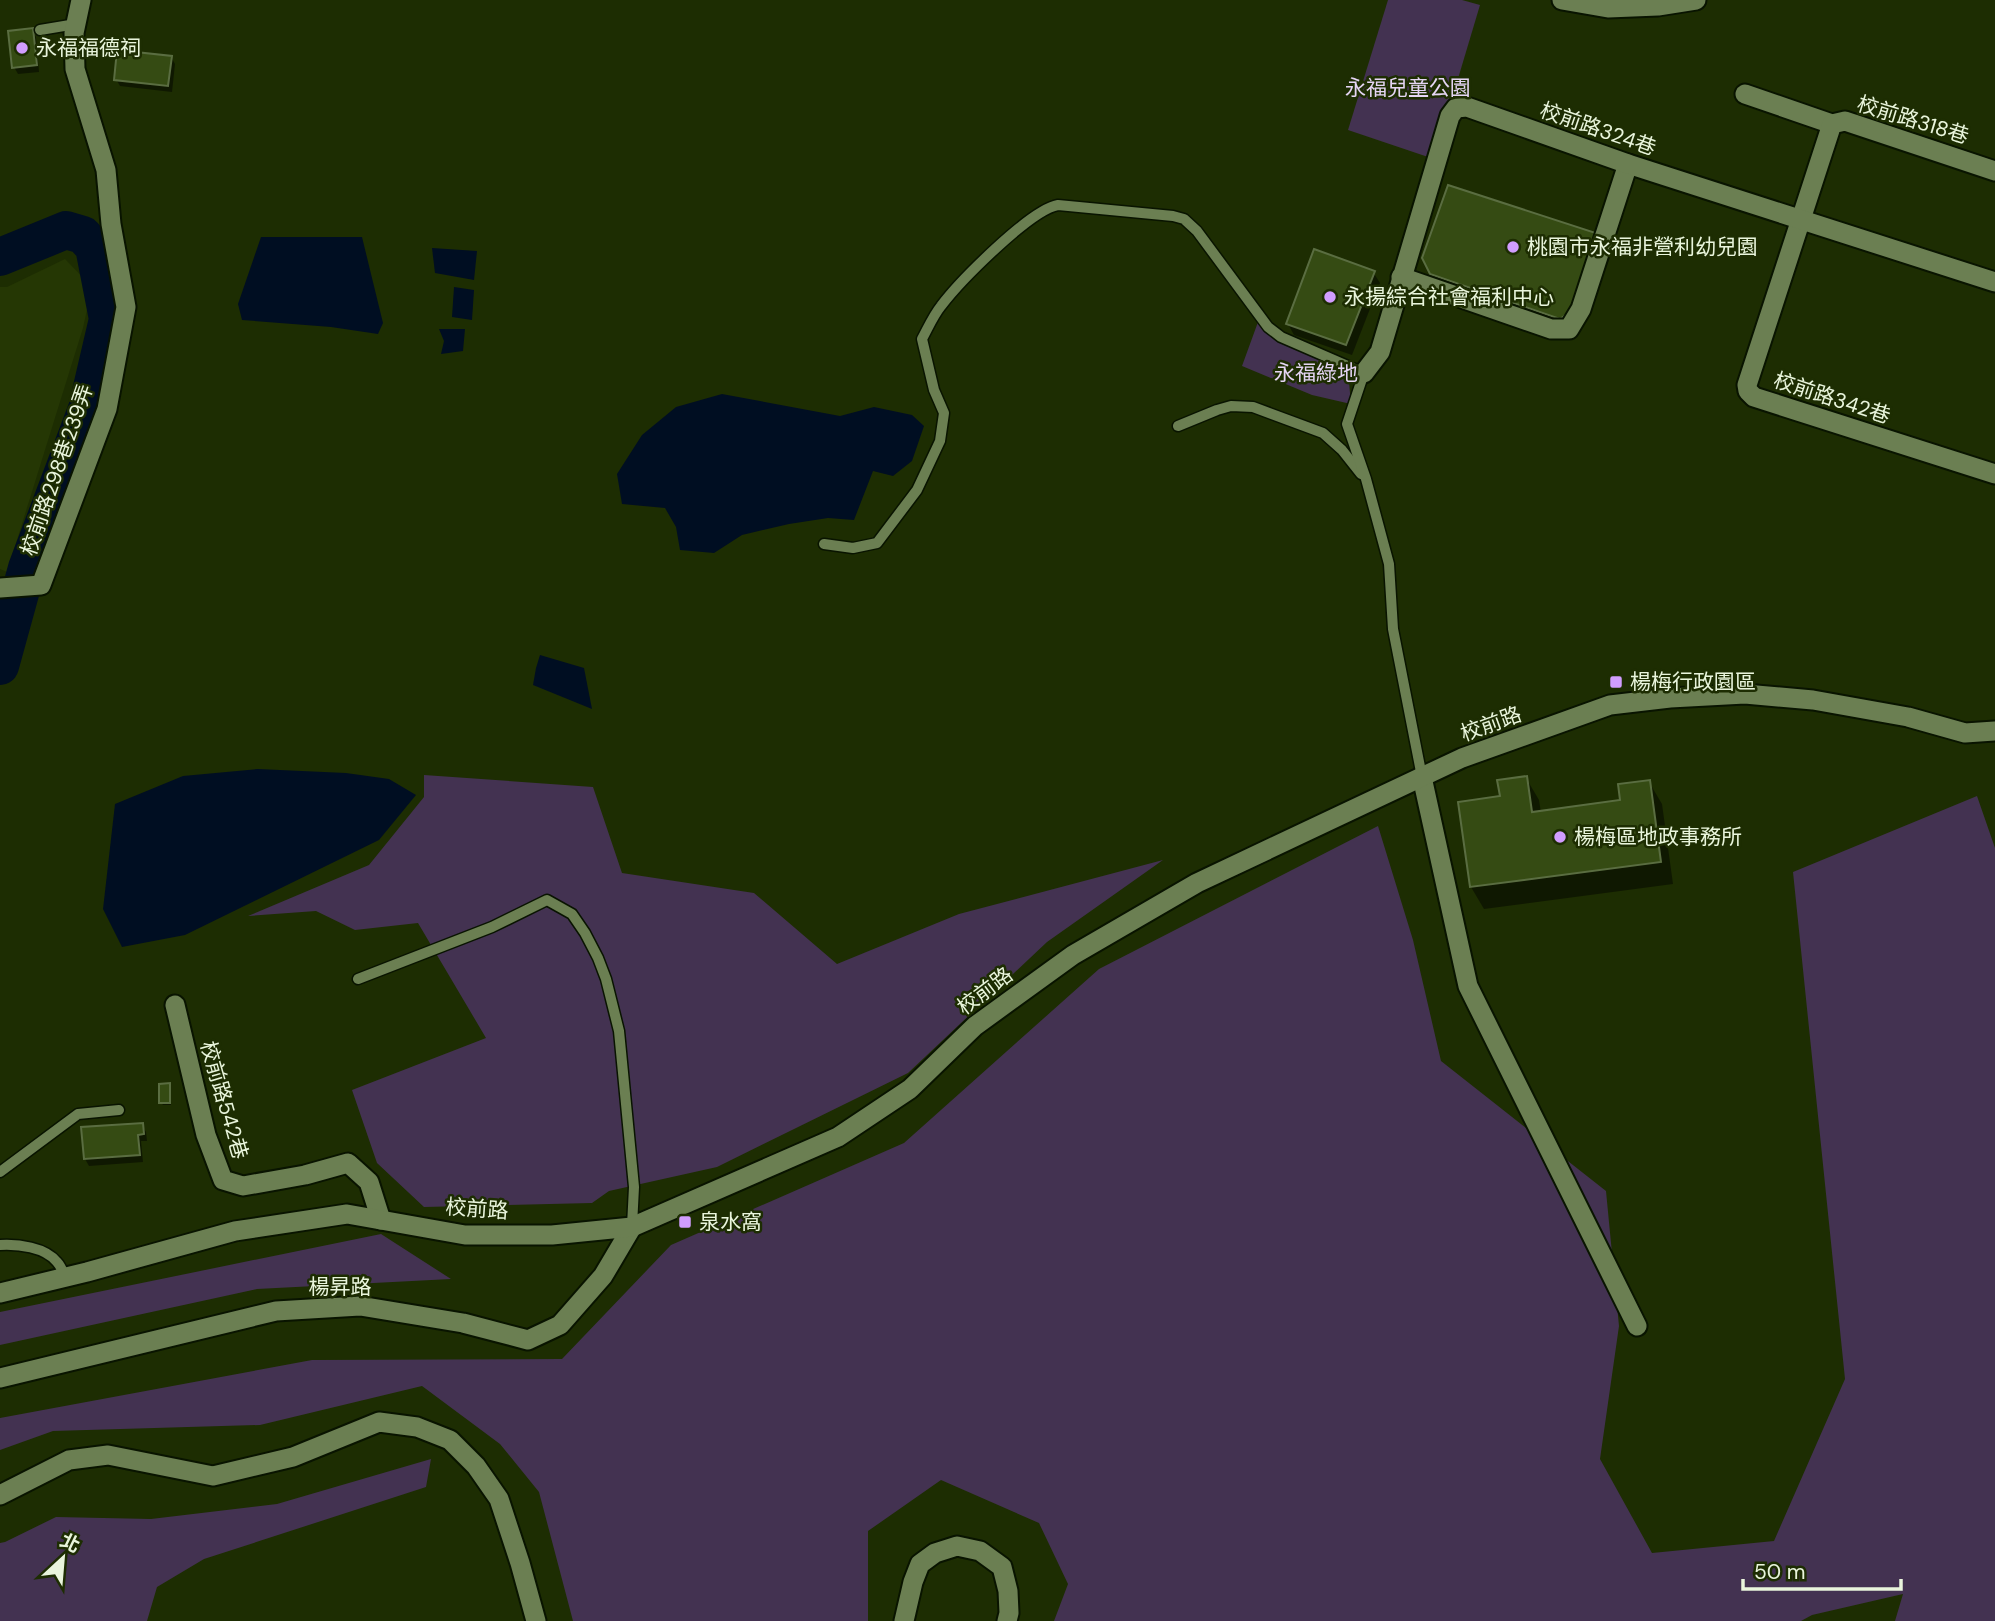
<svg xmlns="http://www.w3.org/2000/svg" width="1995" height="1621" font-family="'DM Sans','Noto Sans TC',sans-serif">
  <style>
    .built { fill: #253704 }
    .green { fill: #433251 }
    .water { fill: #000e22 }
    .shadow { fill: #0007 }
    .lines { fill: none; stroke-linecap: round; stroke-linejoin: round }
    .river { stroke: #000e22; stroke-width: 38 }
    .building { fill: #354b13; stroke: #5a6d41; stroke-width: 2 }
    .service-casing { stroke: #091400; stroke-width: 13 }
    .minor-casing { stroke: #091400; stroke-width: 23 }
    .tertiary-casing { stroke: #091400; stroke-width: 23 }
    .service { stroke: #6b7f52; stroke-width: 10 }
    .minor { stroke: #6b7f52; stroke-width: 19 }
    .tertiary { stroke: #6b7f52; stroke-width: 19 }
    .poi-dot { fill: #d19dfe; stroke: #1d2d02; stroke-width: 2.5 }
    .labels { text-anchor: middle; stroke-width: 5; stroke-linejoin: round; paint-order: stroke }
    .poi-label { font-size: 21px; fill: #e9f5dc; stroke: #1d2d02; text-anchor: start }
    .park-label { font-size: 21px; fill: #e5d5f4; stroke: #1d2d02 }
    .street-label { font-size: 21px; fill: #e9f5dc; stroke: #1d2d02 }
  </style>
  <rect width="100%" height="100%" fill="#1d2d02"/>
  <path class="built" d="M 65,259 L 92,287 L 83,328 L 7,572 L 0,569 L 0,287 L 7,287 Z"/>
  <g class="green">
    <path d="M 1388,0 L 1462,0 L 1480,5 L 1434,159 L 1348,130 Z"/>
    <path d="M 1258,322 L 1291,339 L 1347,360 L 1351,404 L 1312,395 L 1242,366 Z"/>
    <path d="M 424,775 L 593,787 L 622,873 L 754,893 L 837,964 L 959,914 L 1163,860 L 1047,942 L 908,1073 L 717,1167 L 609,1191 L 592,1203 L 424,1207 L 377,1163 L 352,1090 L 486,1038 L 418,923 L 355,930 L 316,911 L 248,916 L 369,865 L 424,797 Z"/>
    <path d="M 1977,796 L 1995,848 L 1995,1621 L 1895,1621 L 1903,1594 L 1812,1615 L 1801,1621 L 1054,1621 L 1068,1584 L 1039,1523 L 941,1480 L 868,1531 L 868,1621 L 573,1621 L 539,1492 L 500,1444 L 422,1386 L 260,1425 L 53,1431 L 0,1450 L 0,1418 L 312,1360 L 562,1359 L 671,1245 L 904,1143 L 1099,969 L 1378,826 L 1413,940 L 1441,1061 L 1606,1191 L 1619,1326 L 1600,1459 L 1652,1553 L 1774,1541 L 1845,1379 L 1793,872 Z"/>
    <path d="M 381,1234 L 451,1279 L 257,1289 L 0,1345 L 0,1312 Z"/>
    <path d="M 431,1459 L 426,1487 L 204,1559 L 157,1587 L 147,1621 L 0,1621 L 0,1543 L 5,1542 L 56,1517 L 151,1519 L 277,1504 Z"/>
  </g>
  <g class="water">
    <path d="M 261,237 L 362,237 L 383,323 L 378,334 L 331,327 L 242,320 L 238,304 Z"/>
    <path d="M 432,248 L 477,251 L 474,280 L 435,273 Z"/>
    <path d="M 454,287 L 474,290 L 472,320 L 452,317 Z"/>
    <path d="M 439,329 L 465,329 L 463,351 L 441,354 L 444,341 Z"/>
    <path d="M 722,394 L 840,416 L 874,407 L 912,415 L 924,426 L 912,461 L 893,476 L 873,471 L 854,520 L 828,518 L 789,524 L 742,535 L 714,553 L 680,550 L 676,527 L 665,508 L 622,504 L 617,474 L 642,435 L 676,407 Z"/>
    <path d="M 540,655 L 584,668 L 592,709 L 533,685 L 536,668 Z"/>
    <path d="M 258,769 L 346,773 L 389,779 L 416,795 L 379,840 L 185,935 L 122,947 L 103,909 L 115,804 L 183,776 Z"/>
  </g>
  <g class="shadow">
    <path d="M 32,30 L 36,37 L 39,72 L 18,74 L 14,67 Z"/>
    <path d="M 171,57 L 175,64 L 172,92 L 120,86 L 116,79 Z"/>
    <path d="M 1603,237 L 1612,252 L 1585,321 L 1569,333 L 1441,289 L 1432,274 Z"/>
    <path d="M 1373,272 L 1380,283 L 1352,355 L 1294,335 L 1288,324 Z"/>
    <path d="M 1526,778 L 1539,800 L 1541,813 L 1622,802 L 1649,782 L 1662,804 L 1673,884 L 1484,909 L 1471,887 L 1502,798 Z"/>
    <path d="M 169,1085 L 171,1088 L 171,1105 L 163,1105 L 161,1102 Z"/>
    <path d="M 142,1125 L 146,1132 L 147,1141 L 141,1141 L 143,1162 L 89,1166 L 85,1159 Z"/>
  </g>
  <g class="lines">
    <path class="river" d="M 0,257 L 66,230 L 83,235 L 94,247 L 108,319 L 87,409 L 27,568 L 0,666"/>
  </g>
  <g class="building">
    <path d="M 33,28 L 37,65 L 12,68 L 8,31 Z"/>
    <path d="M 117,50 L 172,56 L 168,86 L 114,80 Z"/>
    <path d="M 1448,185 L 1605,236 L 1578,306 L 1560,319 L 1430,274 L 1422,258 Z"/>
    <path d="M 1314,249 L 1375,271 L 1346,345 L 1286,324 Z"/>
    <path d="M 1527,776 L 1532,812 L 1620,800 L 1618,784 L 1650,780 L 1661,862 L 1470,887 L 1458,802 L 1500,796 L 1497,780 Z"/>
    <path d="M 170,1083 L 170,1103 L 159,1103 L 159,1084 Z"/>
    <path d="M 143,1123 L 144,1134 L 138,1135 L 140,1155 L 84,1159 L 81,1127 Z"/>
  </g>
  <g class="lines">
    <defs>
      <g id="service">
        <path d="M 40,30 L 76,24"/>
        <path d="M 1178,426 L 1217,410 L 1231,406 L 1253,407 L 1323,433 L 1342,450 L 1361,474"/>
        <path d="M 824,544 L 853,548 L 877,543 L 917,490 L 940,441 L 944,413 L 934,390 L 922,339 C 928,328 933,316 941,306 C 960,281 1030,210 1058,205 L 1173,216 L 1184,219 L 1197,231 L 1268,327 L 1281,337 L 1364,373 L 1347,424 L 1366,479 L 1389,564 L 1393,629 L 1422,777"/>
        <path d="M 358,979 L 492,927 L 547,900 L 572,914 L 585,933 L 598,958 L 606,979 L 619,1031 L 634,1187 L 632,1226"/>
        <path d="M 0,1172 L 78,1114 L 119,1110"/>
        <path d="M 0,1245 C 18,1244 45,1247 57,1262 C 61,1266 63,1272 65,1277"/>
      </g>
      <g id="minor">
        <path d="M 1562,0 L 1608,8 L 1658,6 L 1696,0"/>
        <path d="M 1745,94 L 1832,124"/>
        <path d="M 1995,171 L 1845,121 L 1832,124 L 1747,385 L 1748,391 L 1754,397 L 1995,474"/>
        <path d="M 1401,277 L 1551,329 L 1569,329 L 1581,309 L 1628,164"/>
        <path d="M 1364,373 L 1380,352 L 1450,116 L 1456,108 L 1467,107 L 1628,164 L 1995,282"/>
        <path d="M 0,588 L 41,585 L 107,409 L 126,307 L 111,224 L 106,170 L 75,69 L 74,33 L 81,0"/>
        <path d="M 1422,777 L 1468,986 L 1637,1326"/>
        <path d="M 175,1005 L 206,1135 L 223,1180 L 243,1186 L 305,1175 L 348,1163 L 369,1182 L 381,1220"/>
        <path d="M 0,1378 L 276,1311 L 360,1306 L 463,1323 L 528,1340 L 560,1325 L 603,1276 L 632,1227"/>
        <path d="M 0,1495 L 69,1460 L 108,1455 L 213,1476 L 293,1457 L 379,1422 L 417,1427 L 450,1440 L 476,1466 L 499,1499 L 520,1563 L 536,1621"/>
        <path d="M 904,1621 L 913,1582 L 920,1564 L 935,1553 L 957,1546 L 980,1551 L 1002,1567 L 1008,1591 L 1009,1613 L 1007,1621"/>
      </g>
      <path id="tertiary" d="M 0,1293 L 87,1272 L 235,1231 L 347,1214 L 465,1235 L 552,1235 L 632,1227 L 838,1137 L 910,1089 L 975,1026 L 1073,955 L 1197,883 L 1462,758 L 1610,705 L 1670,698 L 1745,694 L 1813,700 L 1908,717 L 1965,733 L 1995,731"/>
    </defs>
    <use href="#service" class="service-casing"/>
    <use href="#minor" class="minor-casing"/>
    <use href="#tertiary" class="tertiary-casing"/>
    <use href="#service" class="service"/>
    <use href="#minor" class="minor"/>
    <use href="#tertiary" class="tertiary"/>
  </g>
  <g class="poi-dot">
    <circle cx="22" cy="48" r="7"/>
    <circle cx="1513" cy="247" r="7"/>
    <circle cx="1330" cy="297" r="7"/>
    <rect x="1609" y="675" width="14" height="14" rx="3.5"/>
    <circle cx="1560" cy="837" r="7"/>
    <rect x="678" y="1215" width="14" height="14" rx="3.5"/>
  </g>
  <g class="labels">
    <g class="poi-label">
      <text x="36" y="55">永福福德祠</text>
      <text x="1527" y="254">桃園市永福非營利幼兒園</text>
      <text x="1344" y="304">永揚綜合社會福利中心</text>
      <text x="1630" y="689">楊梅行政園區</text>
      <text x="1574" y="844">楊梅區地政事務所</text>
      <text x="699" y="1229">泉水窩</text>
    </g>
    <g class="park-label">
      <text x="1408" y="95">永福兒童公園</text>
      <text x="1316" y="380">永福綠地</text>
    </g>
    <g class="street-label">
      <text transform="translate(1913 120) rotate(17)" y="7">校前路318巷</text>
      <text transform="translate(1598 129) rotate(19)" y="7">校前路324巷</text>
      <text transform="translate(1832 398) rotate(18)" y="7">校前路342巷</text>
      <text transform="translate(57 470) rotate(-71)" y="7">校前路298巷239弄</text>
      <text transform="translate(1491 724) rotate(-20)" y="7">校前路</text>
      <text transform="translate(985 991) rotate(-37)" y="7">校前路</text>
      <text transform="translate(224 1100) rotate(74)" y="7">校前路542巷</text>
      <text transform="translate(477 1209) rotate(4)" y="7">校前路</text>
      <text x="340" y="1294">楊昇路</text>
    </g>
  </g>
  <g transform="translate(63 1558) rotate(26)" stroke="#1d2d02" stroke-width="5" paint-order="stroke">
  <path d="M0-5L12 26L0 18L-12 26Z" fill="#e9f5dc"/>
  <text y="-10" font-size="19" font-weight="bold" text-anchor="middle" fill="#e9f5dc">北</text>
  </g>
  <path d="M1743 1579v10h158v-10" fill="none" stroke="#e9f5dc" stroke-width="3.5"/>
  <text x="1754" y="1579" font-size="21" fill="#e9f5dc" stroke="#1d2d02" stroke-width="5" paint-order="stroke">50 m</text>
</svg>
